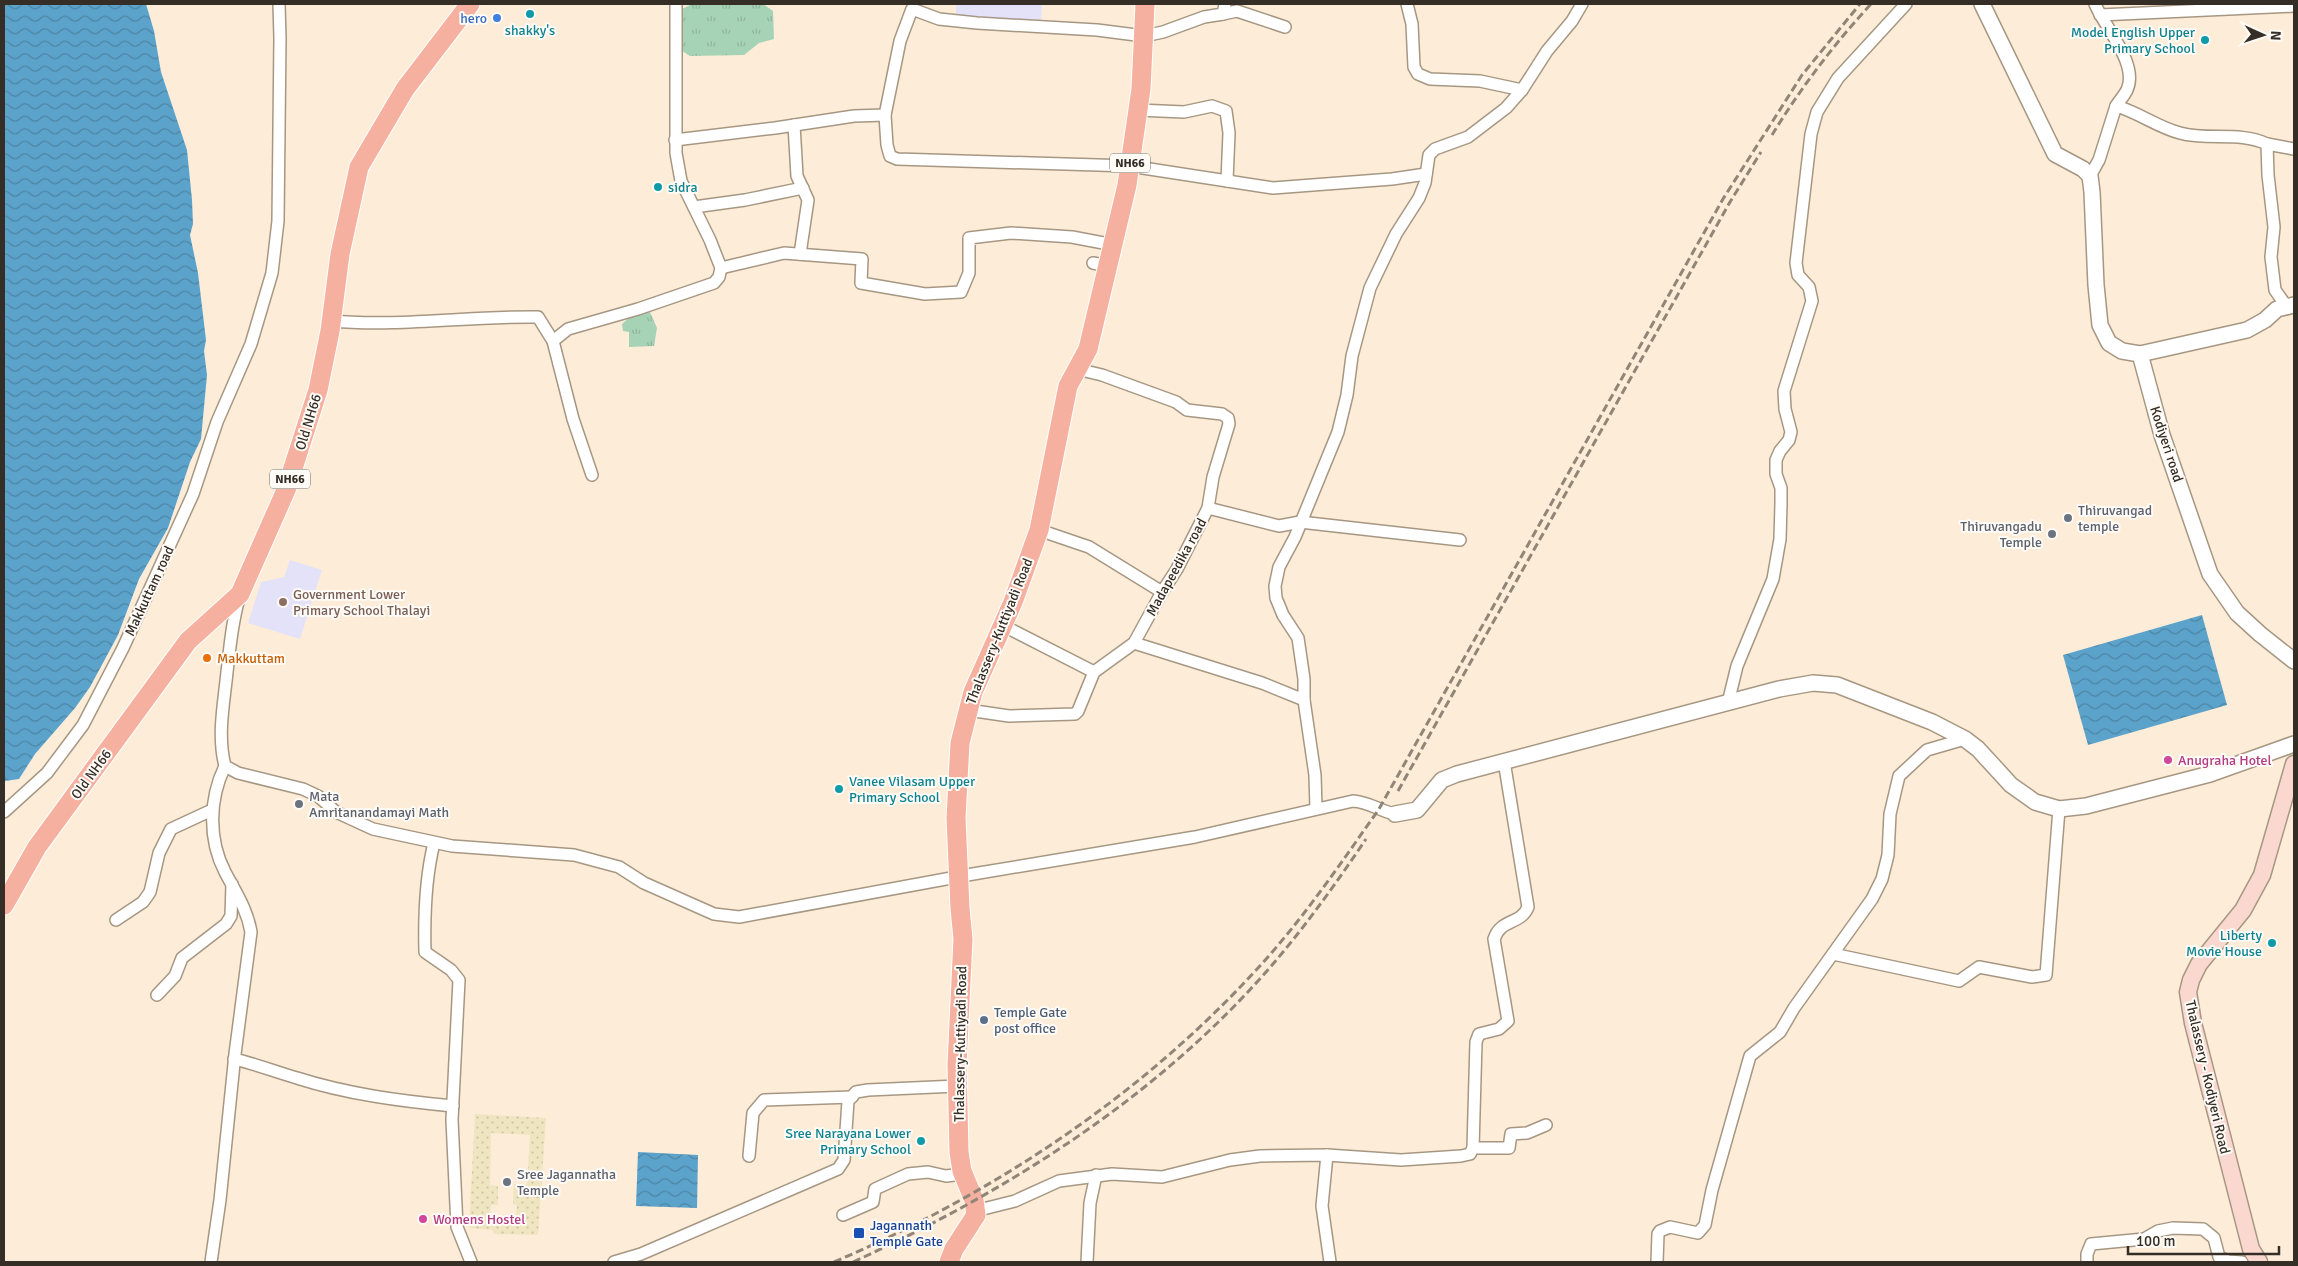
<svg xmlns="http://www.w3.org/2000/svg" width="2298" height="1266" font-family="Signika,sans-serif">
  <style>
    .education { fill: #e4e2f8 }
    .sand { fill: url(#sand-dots); fill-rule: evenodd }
    .park { fill: url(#park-tufts) }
    .water { fill: url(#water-waves) }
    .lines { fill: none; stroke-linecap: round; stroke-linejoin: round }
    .minor-casing { stroke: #a69783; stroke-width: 14 }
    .tertiary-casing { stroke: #a69783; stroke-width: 18 }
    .secondary-casing { stroke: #a69783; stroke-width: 19 }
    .primary-casing { stroke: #fff; stroke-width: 21 }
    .minor { stroke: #fff; stroke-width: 11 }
    .tertiary { stroke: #fff; stroke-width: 15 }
    .secondary { stroke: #fad8cf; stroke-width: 16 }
    .primary { stroke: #f5b0a0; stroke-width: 19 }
    .rail { stroke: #908577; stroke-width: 3; stroke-dasharray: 8 4; stroke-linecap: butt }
    .culture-dot { fill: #0f9aa8; stroke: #fffbf7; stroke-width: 2 }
    .shop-dot { fill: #3f7fe0; stroke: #fffbf7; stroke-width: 2 }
    .worship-dot { fill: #6b7280; stroke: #fffbf7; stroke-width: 2 }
    .education-dot { fill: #8d6e63; stroke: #fffbf7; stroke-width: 2 }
    .food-dot { fill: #e8710a; stroke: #fffbf7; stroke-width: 2 }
    .hotel-dot { fill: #d1479c; stroke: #fffbf7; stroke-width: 2 }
    .service-dot { fill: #5c6f8a; stroke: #fffbf7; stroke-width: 2 }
    .transit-dot { fill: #1a4fb4; stroke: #fffbf7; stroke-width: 2 }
    .labels { text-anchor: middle; stroke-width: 4; stroke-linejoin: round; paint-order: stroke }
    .shield { fill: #fffbf7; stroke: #716c65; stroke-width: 1 }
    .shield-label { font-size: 12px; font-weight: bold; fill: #342e26 }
    .shop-label { font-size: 14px; fill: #366cbe; stroke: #fffbf7; text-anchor: end }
    .culture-label { font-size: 14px; fill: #0d838f; stroke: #fffbf7; text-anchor: end }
    .street-label { font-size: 14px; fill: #342e26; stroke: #fffbf7 }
    .worship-label { font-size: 14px; fill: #5b616d; stroke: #fffbf7; text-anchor: start }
    .education-label { font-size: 14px; fill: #785e54; stroke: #fffbf7; text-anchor: start }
    .food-label { font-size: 14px; fill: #c56008; stroke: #fffbf7; text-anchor: start }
    .hotel-label { font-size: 14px; fill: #b23c85; stroke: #fffbf7; text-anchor: start }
    .service-label { font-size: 14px; fill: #4e5e75; stroke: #fffbf7; text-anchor: start }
    .transit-label { font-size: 14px; fill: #164399; stroke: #fffbf7; text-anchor: start }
  </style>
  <defs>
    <pattern id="sand-dots" width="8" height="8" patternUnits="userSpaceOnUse" patternTransform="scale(1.25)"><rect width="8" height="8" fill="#efe5c0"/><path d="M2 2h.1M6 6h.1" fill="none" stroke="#cec5a5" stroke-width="1.8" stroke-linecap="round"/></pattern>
    <pattern id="park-tufts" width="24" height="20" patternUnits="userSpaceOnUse" patternTransform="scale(1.25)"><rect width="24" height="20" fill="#a6d3b5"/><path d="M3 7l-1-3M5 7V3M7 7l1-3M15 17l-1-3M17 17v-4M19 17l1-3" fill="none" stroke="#90b59c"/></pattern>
    <pattern id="water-waves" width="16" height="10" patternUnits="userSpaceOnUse" patternTransform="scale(1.25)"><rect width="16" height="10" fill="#5ca3cb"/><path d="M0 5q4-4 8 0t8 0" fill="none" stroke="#4d85a5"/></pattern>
  </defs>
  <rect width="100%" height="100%" fill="#fdecd7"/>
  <g class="education">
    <path d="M 956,4 L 1042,4 L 1041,23 L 956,19 Z"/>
    <path d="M 290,560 L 322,570 L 300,639 L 248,623 L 261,582 L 284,577 Z"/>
  </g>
  <path class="sand" d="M 475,1114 L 546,1118 L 538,1235 L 495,1234 L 492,1230 L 469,1228 ZM 491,1133 L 530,1135 L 527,1184 L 514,1184 L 513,1204 L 517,1205 L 515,1224 L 490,1222 L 491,1205 L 498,1205 L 498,1186 L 490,1185 Z"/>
  <g class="park">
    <path d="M 692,4 L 763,4 L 773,11 L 774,39 L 759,43 L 744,55 L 690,56 L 679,49 L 680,10 Z"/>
    <path d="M 650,312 L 657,328 L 654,346 L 629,347 L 629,332 L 623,331 L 622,324 L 630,317 Z"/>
  </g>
  <g class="water">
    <path d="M 4,4 L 146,4 L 154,31 L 161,72 L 187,150 L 192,200 L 193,224 L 190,235 L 198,273 L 206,340 L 204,351 L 207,375 L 201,439 L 190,462 L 168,528 L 139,579 L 118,635 L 90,687 L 75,708 L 35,754 L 19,779 L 5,781 L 4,780 Z"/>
    <path d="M 2202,615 L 2227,705 L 2088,745 L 2063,655 Z"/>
    <path d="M 638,1152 L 698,1155 L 697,1208 L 636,1206 Z"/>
  </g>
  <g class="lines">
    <defs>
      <g id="minor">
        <path d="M 1407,4 L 1412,24 L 1414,67 L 1418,74 L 1430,79 L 1480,81 L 1522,90"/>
        <path d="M 2095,4 C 2105,28 2139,64 2127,90 C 2124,96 2119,101 2116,106"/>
        <path d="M 1223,14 L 1237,11 L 1285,27"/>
        <path d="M 2100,15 L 2294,6"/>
        <path d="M 1138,110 L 1184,112 L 1212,106 L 1226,111 L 1229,133 L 1227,181"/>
        <path d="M 885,115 L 887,145 L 890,156 L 897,159 L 1130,166 L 1273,188 L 1392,179 L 1426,174"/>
        <path d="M 794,125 L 797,176 L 808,200 L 800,254"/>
        <path d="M 675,140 L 775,128 L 854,116 L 885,115 L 900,41 L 912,9 L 939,19 L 977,23 L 1097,30 L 1144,36 L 1163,32 L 1204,17 L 1223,14 L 1225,4"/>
        <path d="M 2267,144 L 2294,149"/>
        <path d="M 2090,176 L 2099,160 L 2116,106 C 2138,112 2157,127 2180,133 C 2208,141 2239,131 2267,144 L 2268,175 L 2274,227 L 2271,257 L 2275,290 L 2287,307"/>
        <path d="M 694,207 L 745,200 L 803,188"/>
        <path d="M 1093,263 L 1109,266"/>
        <path d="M 721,268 L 784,253 L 862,259 L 861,283 L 925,294 L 961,292 L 969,273 L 969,238 L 1011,233 L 1072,237 L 1114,245"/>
        <path d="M 331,321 C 400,327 469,316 538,317 L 553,341"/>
        <path d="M 592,475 L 573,419 L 553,341 L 568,329 L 638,309 L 714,283 L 719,277 L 721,268 L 710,240 L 681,181 L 676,153 L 676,4"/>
        <path d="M 1208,508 L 1279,526 L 1300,522 L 1460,540"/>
        <path d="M 1039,530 L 1089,547 L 1162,592"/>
        <path d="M 240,595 C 232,620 230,647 227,672 C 224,703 217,735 225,766 L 238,773 L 303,789 L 318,796 L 336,812 L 373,829 L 452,846 L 574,855 L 619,867 L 644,883 L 714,914 L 739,917 L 973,874 L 1195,837 L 1353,801 C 1369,802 1380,811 1395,814"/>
        <path d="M 1002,625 L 1094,672"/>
        <path d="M 1134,643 L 1262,683 L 1304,700"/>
        <path d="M 1728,703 L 1737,666 L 1773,579 L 1780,539 L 1781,504 L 1781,488 L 1776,474 L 1776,460 L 1780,451 L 1789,440 L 1791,432 L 1785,409 L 1784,391 L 1812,301 L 1809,287 L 1798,275 L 1796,263 L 1811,134 L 1817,112 L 1838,78 L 1906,4"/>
        <path d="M 968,710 L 1009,716 L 1075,714 L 1078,711 L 1094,672 L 1134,643 L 1162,592 L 1177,569 L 1208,508 L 1213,477 L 1229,424 L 1228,418 L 1222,414 L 1187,410 L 1176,402 L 1102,375 L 1077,369"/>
        <path d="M 1316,809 L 1315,775 L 1304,700 L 1304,679 L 1298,638 L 1283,615 L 1276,598 L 1275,586 L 1279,567 L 1295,537 L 1338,432 L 1347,395 L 1352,356 L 1370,288 L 1396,234 L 1419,198 L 1425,183 L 1429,155 L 1435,149 L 1468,137 L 1506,108 L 1522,90 L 1547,51 L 1572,21 L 1582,4"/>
        <path d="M 4,812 L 47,773 L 83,725 L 123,648 L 193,494 L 217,422 L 251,344 L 272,273 L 278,221 L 280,38 L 279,4"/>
        <path d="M 434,843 C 425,879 424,915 425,952 L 451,970 L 459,980 L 452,1120 L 457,1227 L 471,1262"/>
        <path d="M 116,920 L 143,902 L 150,892 L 159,853 L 171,829 L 212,810"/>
        <path d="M 1833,954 L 1959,981 L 1979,967 L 2032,977 L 2046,975 L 2059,809"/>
        <path d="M 157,995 L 175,976 L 182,958 L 226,924 L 231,916 L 232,884"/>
        <path d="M 234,1059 C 256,1064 276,1072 297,1078 C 347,1094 400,1101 453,1106"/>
        <path d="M 1473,1148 L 1476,1042 L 1479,1034 L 1499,1029 L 1508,1021 L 1494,939 C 1501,918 1521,925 1528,907 L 1504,761"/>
        <path d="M 1327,1155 L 1322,1206 L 1330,1262"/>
        <path d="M 749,1156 L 753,1113 L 764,1100 L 852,1097"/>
        <path d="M 975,1211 L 1015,1201 L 1059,1181 L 1112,1174 L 1162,1177 L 1230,1160 L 1260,1156 L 1327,1155 L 1401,1160 L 1461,1156 L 1470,1154 L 1473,1148 L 1509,1148 L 1511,1134 L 1527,1133 L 1546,1125"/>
        <path d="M 843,1215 L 873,1202 L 875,1189 L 908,1174 L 928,1172 L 946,1176 L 963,1174"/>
        <path d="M 211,1262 L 220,1200 L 235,1054 L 251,932 C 247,909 236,893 225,872 C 208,839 209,799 225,766"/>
        <path d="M 614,1262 L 641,1254 L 838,1169 L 844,1160 L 848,1101 L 856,1092 L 868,1090 L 957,1086"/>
        <path d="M 1087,1262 L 1090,1203 L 1096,1175"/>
        <path d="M 1657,1262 L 1658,1234 L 1660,1231 L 1670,1227 L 1698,1233 L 1705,1225 L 1712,1190 L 1750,1056 L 1780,1032 L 1794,1008 L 1872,899 L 1882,879 L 1888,855 L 1890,814 L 1899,776 L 1927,750 L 1965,739"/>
        <path d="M 2087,1262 L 2087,1254 L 2091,1244 L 2144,1239 L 2158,1231 L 2173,1228 L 2203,1229 L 2214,1238 L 2219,1257 L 2228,1261 L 2242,1262"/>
      </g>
      <g id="tertiary">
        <path d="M 1982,4 L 2055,154 L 2083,169 L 2090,176 L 2092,192 L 2096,285 L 2100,325 L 2109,343 L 2122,351 L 2140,354"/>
        <path d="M 2294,305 L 2277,309 L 2265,320 L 2247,330 L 2140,354 L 2162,435 L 2210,574 L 2237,613 L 2260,634 L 2294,661"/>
        <path d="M 1395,814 L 1417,810 L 1442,780 L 1457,774 L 1779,689 L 1813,683 L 1837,685 L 1932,722 L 1965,739 L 1978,749 L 2011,785 L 2035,802 L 2059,809 L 2086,806 L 2210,774 L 2294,744"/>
      </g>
      <path id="secondary" d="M 2259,1262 L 2251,1249 L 2193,1023 L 2188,992 L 2191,980 L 2199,964 L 2243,910 L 2262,875 L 2294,764"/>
      <g id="primary">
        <path d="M 4,905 L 37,847 L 188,641 L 240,594 L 286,490 L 318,390 L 330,331 L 340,254 L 359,167 L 405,89 L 470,4"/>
        <path d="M 949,1262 L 954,1249 L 976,1215 L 974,1200 L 962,1171 L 959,1152 L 957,1065 L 963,939 L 960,908 L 956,818 L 960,743 L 973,692 L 1013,602 L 1039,530 L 1068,386 L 1088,349 L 1127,185 L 1141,89 L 1145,4"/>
      </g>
    </defs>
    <use href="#minor" class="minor-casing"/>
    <use href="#tertiary" class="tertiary-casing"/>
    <use href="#secondary" class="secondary-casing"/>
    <use href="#primary" class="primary-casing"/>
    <use href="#minor" class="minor"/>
    <use href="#tertiary" class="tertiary"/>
    <use href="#secondary" class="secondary"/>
    <use href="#primary" class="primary"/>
    <g class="rail">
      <path d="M 1772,135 C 1800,89 1834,44 1871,4"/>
      <path d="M 1398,791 L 1730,202 L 1761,152"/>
      <path d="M 834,1262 C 993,1194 1141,1096 1258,968 C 1303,919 1341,863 1379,809 L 1723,199 L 1802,75 L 1860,4"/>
      <path d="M 853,1262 C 1006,1192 1154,1099 1266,972 C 1302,931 1335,885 1366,839"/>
    </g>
  </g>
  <g class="culture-dot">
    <circle cx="530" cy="14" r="5"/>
    <circle cx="2205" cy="40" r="5"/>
    <circle cx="658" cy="187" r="5"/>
    <circle cx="839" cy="789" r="5"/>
    <circle cx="2272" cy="943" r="5"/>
    <circle cx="921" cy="1141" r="5"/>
  </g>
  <circle class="shop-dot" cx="497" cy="18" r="5"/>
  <g class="worship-dot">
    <circle cx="2068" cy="518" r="5"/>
    <circle cx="2052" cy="534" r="5"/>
    <circle cx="299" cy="804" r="5"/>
    <circle cx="507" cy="1182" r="5"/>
  </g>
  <circle class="education-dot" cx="283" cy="602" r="5"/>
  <circle class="food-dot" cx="207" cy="658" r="5"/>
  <g class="hotel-dot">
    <circle cx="2168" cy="760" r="5"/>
    <circle cx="423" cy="1219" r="5"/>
  </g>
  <circle class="service-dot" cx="984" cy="1020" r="5"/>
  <rect class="transit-dot" x="853" y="1227" width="12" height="12" rx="2.5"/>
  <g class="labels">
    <g class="shield">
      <rect x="1110" y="153.5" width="40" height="19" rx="4"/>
      <rect x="270" y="469.5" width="40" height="19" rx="4"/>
    </g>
    <g class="shield-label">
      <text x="1130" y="167">NH66</text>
      <text x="290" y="483">NH66</text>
    </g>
    <g class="shop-label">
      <text x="487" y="23">hero</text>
    </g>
    <g class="culture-label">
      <text x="530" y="35" text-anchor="middle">shakky's</text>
      <text x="2195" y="37">Model English Upper<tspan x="2195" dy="16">Primary School</tspan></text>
      <text x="668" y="192" text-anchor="start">sidra</text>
      <text x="849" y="786" text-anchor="start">Vanee Vilasam Upper<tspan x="849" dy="16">Primary School</tspan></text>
      <text x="2262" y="940">Liberty<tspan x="2262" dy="16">Movie House</tspan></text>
      <text x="911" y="1138">Sree Narayana Lower<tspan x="911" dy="16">Primary School</tspan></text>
    </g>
    <g class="street-label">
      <text transform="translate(308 422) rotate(-73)" y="5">Old NH66</text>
      <text transform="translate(2167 444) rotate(72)" y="5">Kodiyeri road</text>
      <text transform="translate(1176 567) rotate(-61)" y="5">Madapeedika road</text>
      <text transform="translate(149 591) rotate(-65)" y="5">Makkuttam road</text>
      <text transform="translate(999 631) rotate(-68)" y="5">Thalassery-Kuttiyadi Road</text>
      <text transform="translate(91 774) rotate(-54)" y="5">Old NH66</text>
      <text transform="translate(960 1044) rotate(-89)" y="5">Thalassery-Kuttiyadi Road</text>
      <text transform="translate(2208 1077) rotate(77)" y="5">Thalassery - Kodiyeri Road</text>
    </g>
    <g class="worship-label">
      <text x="2078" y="515">Thiruvangad<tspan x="2078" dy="16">temple</tspan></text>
      <text x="2042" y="531" text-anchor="end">Thiruvangadu<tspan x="2042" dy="16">Temple</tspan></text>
      <text x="309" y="801">Mata<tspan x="309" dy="16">Amritanandamayi Math</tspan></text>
      <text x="517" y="1179">Sree Jagannatha<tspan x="517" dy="16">Temple</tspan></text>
    </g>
    <g class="education-label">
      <text x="293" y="599">Government Lower<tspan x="293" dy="16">Primary School Thalayi</tspan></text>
    </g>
    <g class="food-label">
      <text x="217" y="663">Makkuttam</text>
    </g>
    <g class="hotel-label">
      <text x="2178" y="765">Anugraha Hotel</text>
      <text x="433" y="1224">Womens Hostel</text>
    </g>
    <g class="service-label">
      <text x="994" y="1017">Temple Gate<tspan x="994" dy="16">post office</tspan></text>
    </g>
    <g class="transit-label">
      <text x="870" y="1230">Jagannath<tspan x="870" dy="16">Temple Gate</tspan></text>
    </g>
  </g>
  <rect width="2298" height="1266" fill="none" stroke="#342e26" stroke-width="10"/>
  <g transform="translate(2263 35) rotate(93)" stroke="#fffbf7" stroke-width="4" paint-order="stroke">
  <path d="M0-4L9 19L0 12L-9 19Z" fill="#342e26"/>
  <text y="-8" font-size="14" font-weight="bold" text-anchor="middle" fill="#342e26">N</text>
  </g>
  <path d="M2128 1246v8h151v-8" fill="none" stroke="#342e26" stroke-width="2.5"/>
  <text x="2136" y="1246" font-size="15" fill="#342e26" stroke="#fffbf7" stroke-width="4" paint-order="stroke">100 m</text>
</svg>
